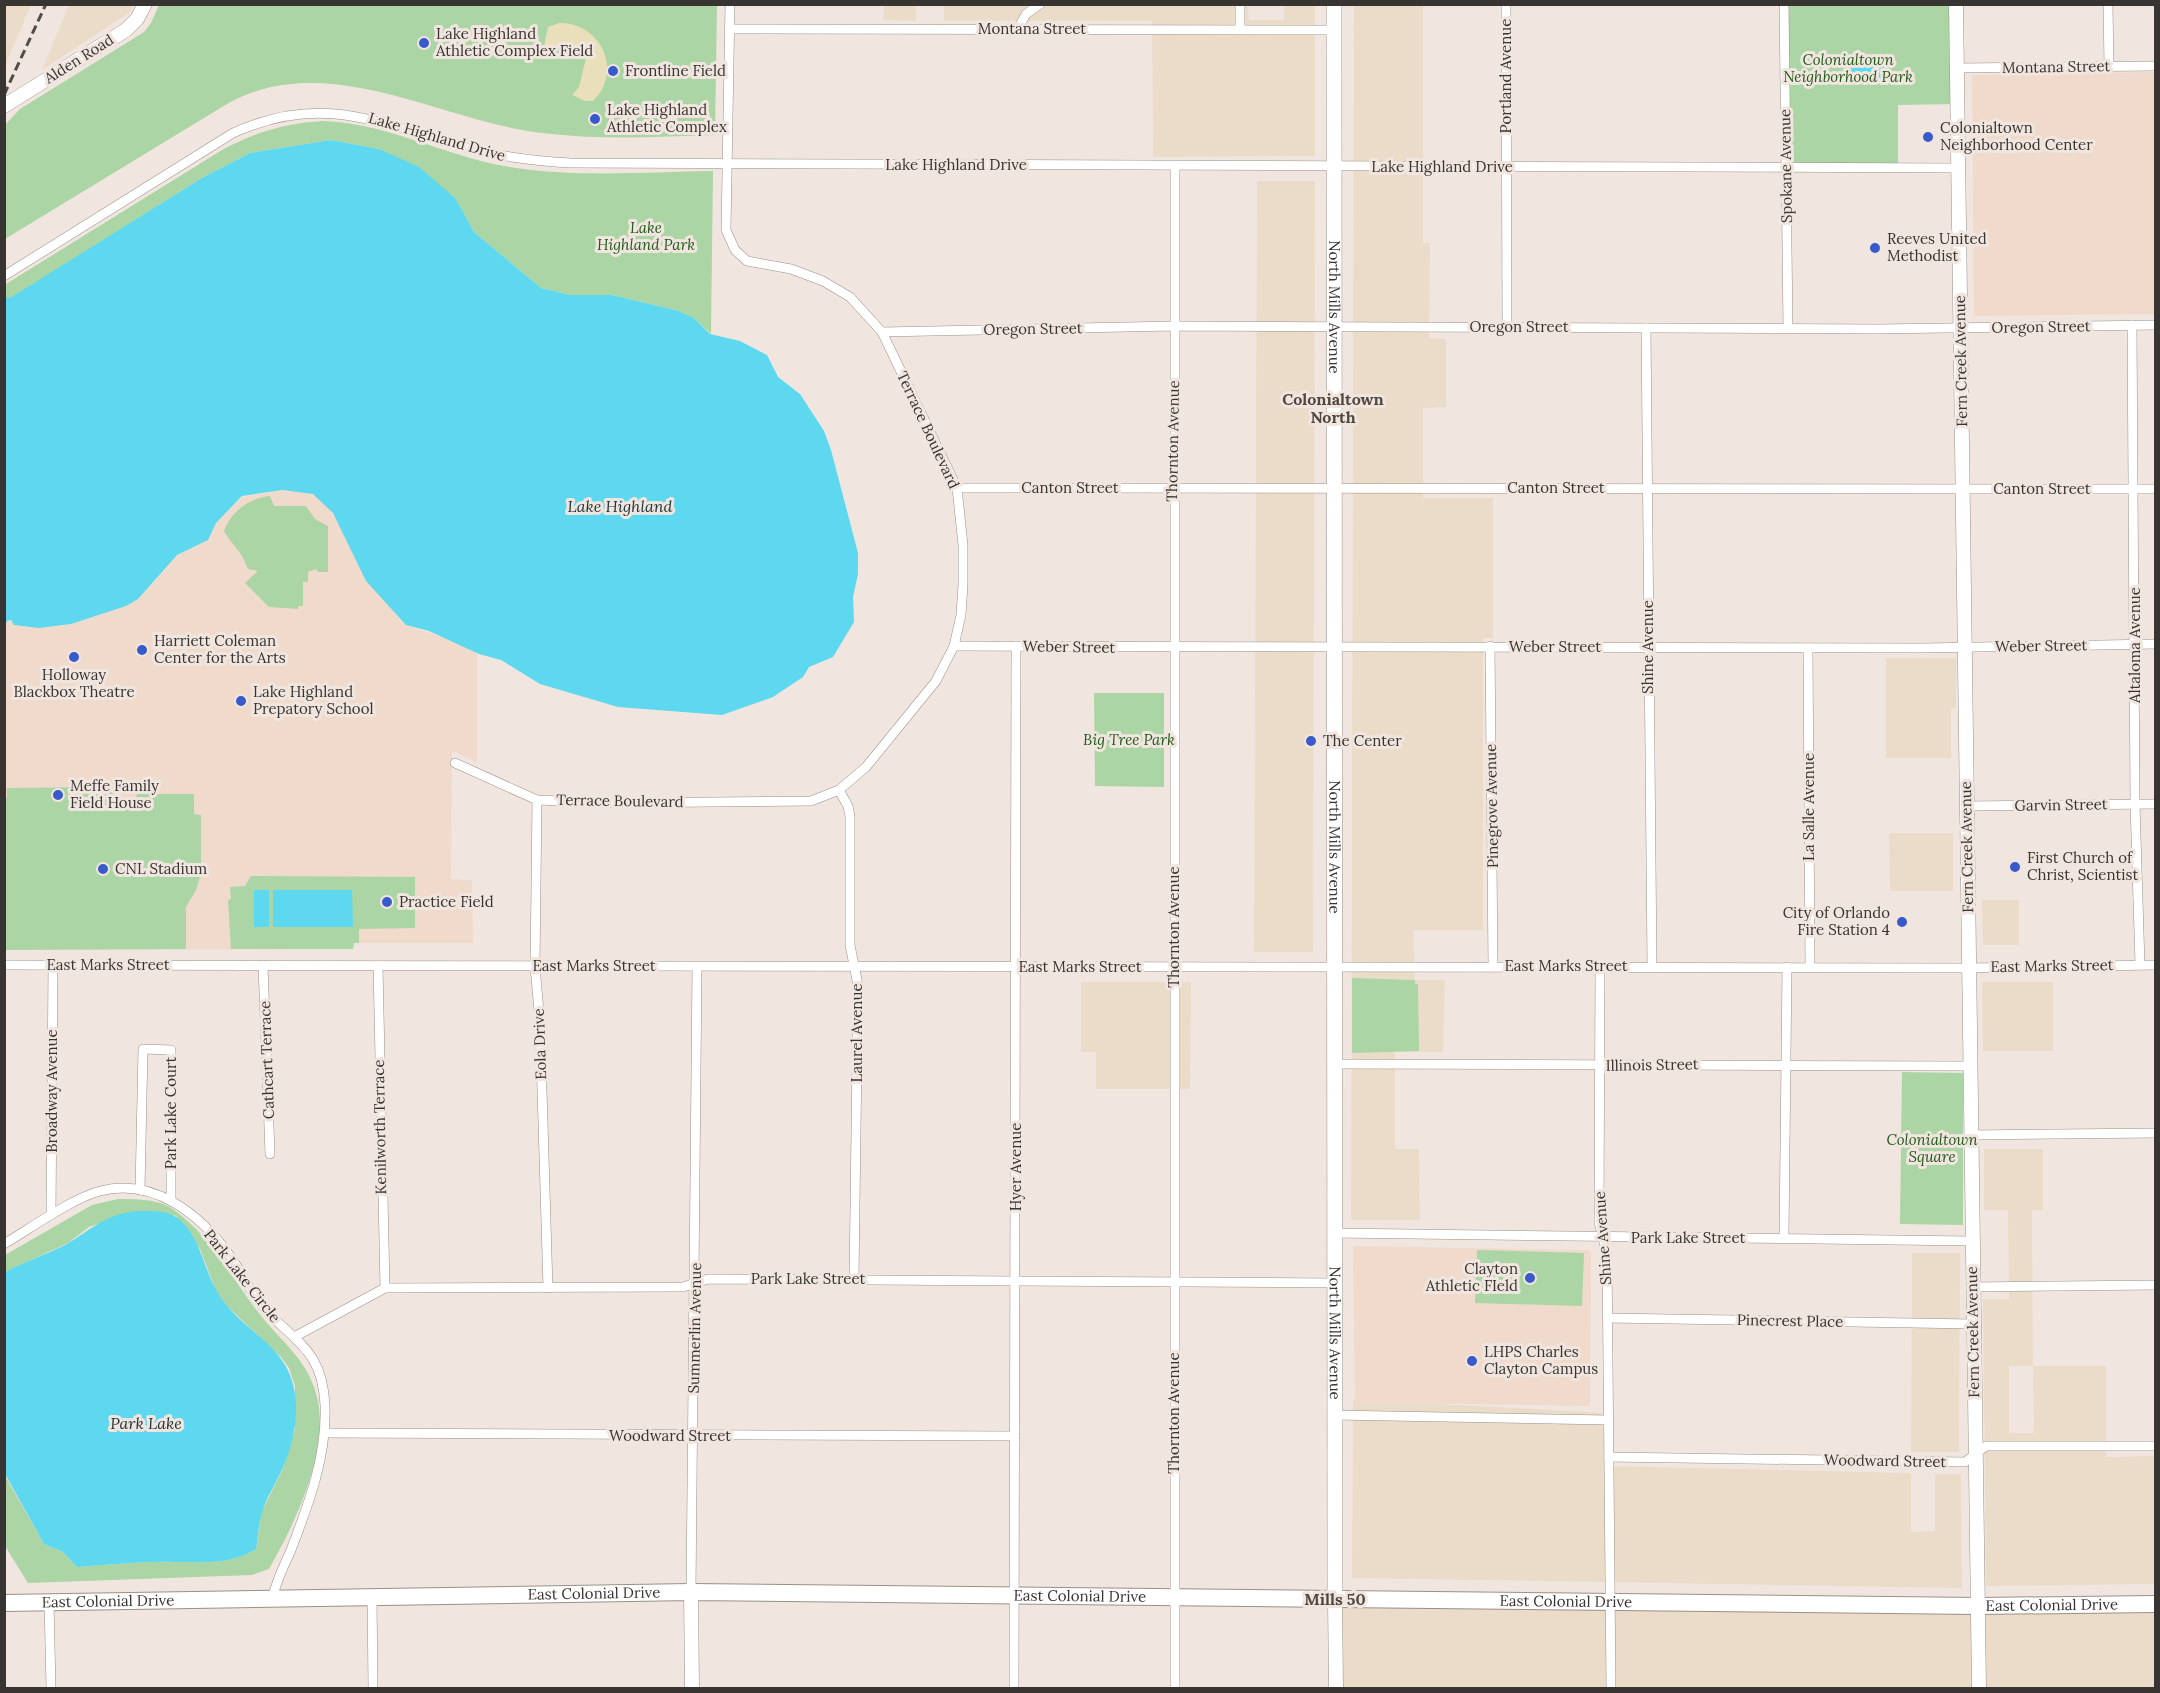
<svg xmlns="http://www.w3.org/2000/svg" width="2160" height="1693" font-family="Lora,serif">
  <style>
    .commercial { fill: #ebdcc9; fill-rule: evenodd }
    .education { fill: #efdacc }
    .green { fill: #abd5a4 }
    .sand { fill: #e9dfba }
    .water { fill: #5dd8ee }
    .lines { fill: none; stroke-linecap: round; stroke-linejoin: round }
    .street-casing { stroke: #999089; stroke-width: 10 }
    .secondary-casing { stroke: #999089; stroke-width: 15 }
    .primary-casing { stroke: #999089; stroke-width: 16 }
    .highway-casing { stroke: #999089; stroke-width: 18 }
    .street { stroke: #fff; stroke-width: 9 }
    .secondary { stroke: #fff; stroke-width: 14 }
    .primary { stroke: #fff; stroke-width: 15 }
    .highway { stroke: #fff; stroke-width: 16 }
    .rail { stroke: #524d4a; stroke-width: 3; stroke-dasharray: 9 4.5; stroke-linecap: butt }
    .poi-dot { fill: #385acb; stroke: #f1e6df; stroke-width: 2 }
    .labels { text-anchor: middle; stroke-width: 6; stroke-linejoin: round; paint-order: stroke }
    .street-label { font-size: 15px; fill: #383431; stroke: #f1e6df }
    .poi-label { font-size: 15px; fill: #383431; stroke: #f1e6df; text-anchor: start }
    .park-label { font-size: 15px; font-style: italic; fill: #215a19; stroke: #f1e6df }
    .neighbourhood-label { font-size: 16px; font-weight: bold; fill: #504741; stroke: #f1e6df }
    .water-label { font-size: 16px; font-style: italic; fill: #20363a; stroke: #f1e6df }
  </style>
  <rect width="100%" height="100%" fill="#f1e6df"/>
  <g class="commercial">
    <path d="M 5,4 L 31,5 L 5,66 L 4,5 Z"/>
    <path d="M 944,4 L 1248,5 L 1249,20 L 1284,20 L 1284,5 L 1315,5 L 1315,156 L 1153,157 L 1152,21 L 944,21 Z"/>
    <path d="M 69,5 L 133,5 L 130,12 L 42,70 Z"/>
    <path d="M 884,5 L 916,5 L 916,21 L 883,20 Z"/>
    <path d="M 1354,5 L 1423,5 L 1423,243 L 1430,243 L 1429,338 L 1446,339 L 1446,407 L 1423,408 L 1423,498 L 1493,498 L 1493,638 L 1483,638 L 1483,930 L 1413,930 L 1415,980 L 1445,980 L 1443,1052 L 1395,1052 L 1395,1149 L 1419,1149 L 1420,1220 L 1351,1220 Z"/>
    <path d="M 1257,181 L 1315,181 L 1313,952 L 1254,952 Z"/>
    <path d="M 1886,658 L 1956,658 L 1956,708 L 1951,709 L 1951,758 L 1886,758 Z"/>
    <path d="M 1889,833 L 1953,833 L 1953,891 L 1890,891 Z"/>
    <path d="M 1982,900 L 2019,900 L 2019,945 L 1983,945 Z"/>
    <path d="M 1081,982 L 1191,982 L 1190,1089 L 1096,1089 L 1096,1052 L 1081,1052 Z"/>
    <path d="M 1982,982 L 2053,982 L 2053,1051 L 1983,1051 Z"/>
    <path d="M 1984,1149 L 2043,1149 L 2043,1210 L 2032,1210 L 2033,1366 L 2106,1366 L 2106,1457 L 2155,1456 L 2155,1584 L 1986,1586 L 1983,1299 L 2009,1299 L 2008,1210 L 1984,1210 ZM 2009,1366 L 2033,1366 L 2034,1433 L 2009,1433 Z"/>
    <path d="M 1912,1253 L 1960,1253 L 1959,1452 L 1911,1452 Z"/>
    <path d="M 1353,1399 L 1602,1413 L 1605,1466 L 1911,1473 L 1911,1532 L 1935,1531 L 1935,1474 L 1961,1474 L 1962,1588 L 1352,1578 Z"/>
    <path d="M 1334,1599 L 2155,1605 L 2155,1688 L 1336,1688 Z"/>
  </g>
  <g class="education">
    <path d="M 2155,72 L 2155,314 L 1974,316 L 1972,75 Z"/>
    <path d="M 282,490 L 313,494 L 327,505 L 400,620 L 406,625 L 457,642 L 477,653 L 477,762 L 452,751 L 451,879 L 472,880 L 473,943 L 354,943 L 353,949 L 5,950 L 4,626 L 7,621 L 48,627 L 71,624 L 126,606 L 138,599 L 177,555 L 208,540 L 216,523 L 242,497 Z"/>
    <path d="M 1356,1246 L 1588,1250 L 1591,1252 L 1590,1406 L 1357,1402 L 1355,1399 L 1353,1247 Z"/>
  </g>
  <g class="green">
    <path d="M 159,5 L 717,5 L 715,135 C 659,137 598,140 542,133 C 438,121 328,48 227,104 L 5,239 L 4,126 L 20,109 L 144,32 L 151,23 Z"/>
    <path d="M 1784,5 L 1956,5 L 1957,104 L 1898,105 L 1898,168 L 1787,168 Z"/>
    <path d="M 323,121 C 386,123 443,155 504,166 C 572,178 644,172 713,171 L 711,334 L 694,318 L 679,311 L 612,295 L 570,295 L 541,288 L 474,232 L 456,199 L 379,149 L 331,140 L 250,153 L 202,178 L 10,299 L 5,297 L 6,284 L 222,150 C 255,132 286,123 323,121 Z"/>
    <path d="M 270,496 L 274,506 L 306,506 L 315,519 L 328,526 L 328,572 L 318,572 L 316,569 L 308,572 L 308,582 L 303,582 L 303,606 L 298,606 L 298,609 L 269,607 L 245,583 L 258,571 L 248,569 C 240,548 234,548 224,531 C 231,512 249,498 270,496 Z"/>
    <path d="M 1094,693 L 1164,693 L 1164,787 L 1095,786 Z"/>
    <path d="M 108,787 L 116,789 L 121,798 L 136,799 L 137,794 L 194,794 L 194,814 L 201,815 L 201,874 L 196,890 L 186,907 L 186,949 L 5,950 L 4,798 L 7,798 L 7,788 Z"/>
    <path d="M 251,876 L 415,877 L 415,928 L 359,929 L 359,943 L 354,943 L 353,949 L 231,949 L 228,900 L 231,899 L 230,887 L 245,886 Z"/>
    <path d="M 1352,978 L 1415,980 L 1415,984 L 1418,984 L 1419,1051 L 1352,1053 Z"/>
    <path d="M 1902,1072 L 1963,1073 L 1963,1225 L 1900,1224 Z"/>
    <path d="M 118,1199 C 134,1199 158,1199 171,1208 C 210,1234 230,1276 258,1312 C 280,1341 308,1359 317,1397 C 330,1450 295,1524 269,1569 L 252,1575 L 28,1583 L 5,1546 L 4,1474 L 44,1544 L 63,1552 L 77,1567 C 110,1565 143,1561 175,1562 C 205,1562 230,1565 256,1549 L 262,1511 L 282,1471 L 295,1429 L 295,1386 L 289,1368 L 281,1357 L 227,1306 L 216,1291 L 200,1249 L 176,1216 L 159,1212 L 136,1211 L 89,1227 L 68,1243 L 5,1272 L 5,1255 L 92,1205 Z"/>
    <path d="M 1477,1250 L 1584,1253 L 1582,1306 L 1475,1303 Z"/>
  </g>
  <path class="sand" d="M 559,23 C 601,22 624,72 593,101 L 585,101 L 572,95 L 579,87 L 587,54 L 556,45 L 550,48 L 544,46 L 548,27 Z"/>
  <g class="water">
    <rect x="1850" y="59" width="37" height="20"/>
    <path d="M 331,140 L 379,149 L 419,167 L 456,199 L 474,232 L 541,288 L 570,295 L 612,295 L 679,311 L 694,318 L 710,334 L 740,341 L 767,355 L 778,377 L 800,394 L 824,431 L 831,450 L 858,553 L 858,574 L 853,597 L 854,622 L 833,657 L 809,667 L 803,677 L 773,697 L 722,715 L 618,707 L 540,684 L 501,660 L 479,654 L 429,631 L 406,625 L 366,581 L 333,513 L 313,494 L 282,490 L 242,496 L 216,523 L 208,540 L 177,555 L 138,599 L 126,606 L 71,624 L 39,628 L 14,625 L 11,620 L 7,621 L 5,626 L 5,297 L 10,298 L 202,178 L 250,153 Z"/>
    <rect x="254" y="890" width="15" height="37"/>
    <path d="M 273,890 L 352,890 L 353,927 L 273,927 Z"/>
    <path d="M 136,1211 C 148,1211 166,1210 176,1217 C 201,1235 203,1269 218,1293 C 245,1337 294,1344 296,1405 C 297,1430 289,1457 277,1480 C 272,1490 265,1501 262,1513 C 259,1524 258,1537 256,1549 C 230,1565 205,1562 175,1562 C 143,1561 110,1565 77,1567 L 63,1552 L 44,1544 L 5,1474 L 5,1272 C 24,1262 45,1255 65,1245 C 93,1229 101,1216 136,1211 Z"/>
  </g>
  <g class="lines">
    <defs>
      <g id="street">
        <path d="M 1240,4 L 1240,29"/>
        <path d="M 1506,4 L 1507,327"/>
        <path d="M 1784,4 L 1788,328"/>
        <path d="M 2108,4 L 2109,66"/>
        <path d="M 731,29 L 1334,30"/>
        <path d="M 1018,29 L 1026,14 L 1040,4"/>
        <path d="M 1957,68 L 2156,66"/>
        <path d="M 1175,166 L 1175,1688"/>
        <path d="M 4,276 L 233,133 C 324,92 380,124 467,148 C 502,157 535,161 571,163 L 1958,168"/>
        <path d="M 2132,325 L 2135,804 L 2140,965"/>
        <path d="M 1646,328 L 1652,966"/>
        <path d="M 882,332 L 1175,326 L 1878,329 L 2156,325"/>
        <path d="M 957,488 L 2156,489"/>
        <path d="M 954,646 L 1923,648 L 2156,644"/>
        <path d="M 1490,646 L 1493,966"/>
        <path d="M 1808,648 L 1810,967"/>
        <path d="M 455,763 L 537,800 L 610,803 L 811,801 L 839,790 L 866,767 L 936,681 L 954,646 L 961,615 L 963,584 L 963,545 L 957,488 L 882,332 L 850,297 L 823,281 L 791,269 L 747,261 L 735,250 L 726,230 L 730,4"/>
        <path d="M 839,790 L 848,806 L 850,816 L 850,945 L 858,985 L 854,1279"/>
        <path d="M 537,800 L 535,966 L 540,1023 L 548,1288"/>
        <path d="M 1966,806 L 2156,804"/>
        <path d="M 4,965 L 1969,968 L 2156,965"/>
        <path d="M 263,965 L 270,1154"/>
        <path d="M 378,966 L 385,1288"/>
        <path d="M 1600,967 L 1599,1222 L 1607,1255 L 1611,1688"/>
        <path d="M 1334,1064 L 1969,1066"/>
        <path d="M 1970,1135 L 2156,1133"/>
        <path d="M 140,1190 L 143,1049 L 171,1050 L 171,1200"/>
        <path d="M 51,1215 L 53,966"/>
        <path d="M 1334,1233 L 1971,1241"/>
        <path d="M 1784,1237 L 1787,967"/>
        <path d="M 4,1244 C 31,1228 71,1199 100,1191 C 154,1177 201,1215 230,1256 C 241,1271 248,1288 259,1302 C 291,1342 322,1345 325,1405 C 327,1456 309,1503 291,1550 C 284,1566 277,1579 273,1596"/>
        <path d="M 1973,1287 L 2156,1285"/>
        <path d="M 1608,1318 L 1972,1324"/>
        <path d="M 296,1336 L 385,1288 L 683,1287 L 708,1279 L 1334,1283"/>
        <path d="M 1334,1415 L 1608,1420"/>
        <path d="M 325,1433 L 1015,1436"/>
        <path d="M 1609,1457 L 1965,1462 L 1986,1446 L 2156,1446"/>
        <path d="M 691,1592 L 697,967"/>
        <path d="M 372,1595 L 373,1688"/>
        <path d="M 49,1602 L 51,1688"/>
        <path d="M 1014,1688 L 1016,646"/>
      </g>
      <g id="secondary">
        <path d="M 1956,4 L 1979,1688"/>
        <path d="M 4,106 L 126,30 L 137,19 L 145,4"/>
        <path d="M 691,1592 L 692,1688"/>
        <path d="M 1335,1600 L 1336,1688"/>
      </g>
      <g id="primary">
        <path id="s1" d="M 1334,4 L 1335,1600"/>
      </g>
      <g id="highway">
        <path id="s2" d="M 4,1603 L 691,1592 L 1978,1606 L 2156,1604"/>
      </g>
    </defs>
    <use href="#street" class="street-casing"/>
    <use href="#secondary" class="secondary-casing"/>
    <use href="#primary" class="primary-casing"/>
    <use href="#highway" class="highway-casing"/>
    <use href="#street" class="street"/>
    <use href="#secondary" class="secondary"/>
    <use href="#primary" class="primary"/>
    <use href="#highway" class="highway"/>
    <path class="rail" d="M 4,95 L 46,4"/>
  </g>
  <g class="poi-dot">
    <circle cx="424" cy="43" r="6"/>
    <circle cx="613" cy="71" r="6"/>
    <circle cx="595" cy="119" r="6"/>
    <circle cx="1928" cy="137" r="6"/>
    <circle cx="1875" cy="248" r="6"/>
    <circle cx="142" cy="650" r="6"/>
    <circle cx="74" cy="657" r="6"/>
    <circle cx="241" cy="701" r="6"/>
    <circle cx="1311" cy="741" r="6"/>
    <circle cx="58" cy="795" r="6"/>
    <circle cx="2015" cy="867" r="6"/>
    <circle cx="103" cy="869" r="6"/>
    <circle cx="387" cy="902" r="6"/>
    <circle cx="1902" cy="922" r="6"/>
    <circle cx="1530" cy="1278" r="6"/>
    <circle cx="1472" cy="1361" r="6"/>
  </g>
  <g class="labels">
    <g class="street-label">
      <text x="1032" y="34">Montana Street</text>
      <text transform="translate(79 59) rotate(-32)" y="5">Alden Road</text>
      <text transform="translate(2056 67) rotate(-1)" y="5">Montana Street</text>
      <text transform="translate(1506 76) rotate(-90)" y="5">Portland Avenue</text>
      <text transform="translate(437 137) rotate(16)" y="5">Lake Highland Drive</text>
      <text x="956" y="170">Lake Highland Drive</text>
      <text transform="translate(1786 166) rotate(-91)" y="5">Spokane Avenue</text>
      <text x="1442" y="172">Lake Highland Drive</text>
      <text dy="5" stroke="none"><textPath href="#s1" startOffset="303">North Mills Avenue</textPath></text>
      <text x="1519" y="332">Oregon Street</text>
      <text transform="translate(2041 327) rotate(-1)" y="5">Oregon Street</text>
      <text transform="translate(1033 329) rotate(-1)" y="5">Oregon Street</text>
      <text transform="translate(1961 361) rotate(-91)" y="5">Fern Creek Avenue</text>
      <text transform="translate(928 430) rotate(65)" y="5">Terrace Boulevard</text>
      <text transform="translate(1173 441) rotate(-89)" y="5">Thornton Avenue</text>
      <text x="1070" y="493">Canton Street</text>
      <text x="1556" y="493">Canton Street</text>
      <text x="2042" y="494">Canton Street</text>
      <text transform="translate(2135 645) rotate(-90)" y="5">Altaloma Avenue</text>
      <text transform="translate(2041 646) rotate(-1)" y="5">Weber Street</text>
      <text transform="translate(1069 647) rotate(1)" y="5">Weber Street</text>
      <text x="1555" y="652">Weber Street</text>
      <text transform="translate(1648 647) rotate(-90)" y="5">Shine Avenue</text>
      <text transform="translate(620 801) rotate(1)" y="5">Terrace Boulevard</text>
      <text transform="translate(2061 805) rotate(-1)" y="5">Garvin Street</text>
      <text transform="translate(1492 806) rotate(-91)" y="5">Pinegrove Avenue</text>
      <text transform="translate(1809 807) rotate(-90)" y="5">La Salle Avenue</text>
      <text dy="5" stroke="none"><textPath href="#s1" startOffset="843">North Mills Avenue</textPath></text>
      <text transform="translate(1967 847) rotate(-91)" y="5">Fern Creek Avenue</text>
      <text transform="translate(1174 927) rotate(-90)" y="5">Thornton Avenue</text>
      <text x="108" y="970">East Marks Street</text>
      <text x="594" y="971">East Marks Street</text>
      <text x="1566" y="971">East Marks Street</text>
      <text transform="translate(2052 966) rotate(-1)" y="5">East Marks Street</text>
      <text x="1080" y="972">East Marks Street</text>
      <text transform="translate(857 1033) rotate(-90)" y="5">Laurel Avenue</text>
      <text transform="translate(540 1044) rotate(-92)" y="5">Eola Drive</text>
      <text transform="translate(267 1060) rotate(-92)" y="5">Cathcart Terrace</text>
      <text transform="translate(1652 1065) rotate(-1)" y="5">Illinois Street</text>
      <text transform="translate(52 1091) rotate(-90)" y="5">Broadway Avenue</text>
      <text transform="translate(171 1113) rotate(-90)" y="5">Park Lake Court</text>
      <text transform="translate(380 1127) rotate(-91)" y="5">Kenilworth Terrace</text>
      <text transform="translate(1016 1167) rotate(-90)" y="5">Hyer Avenue</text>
      <text transform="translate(1603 1238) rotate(-94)" y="5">Shine Avenue</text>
      <text x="1688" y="1243">Park Lake Street</text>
      <text transform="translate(242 1276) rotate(52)" y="5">Park Lake Circle</text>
      <text x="808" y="1284">Park Lake Street</text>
      <text transform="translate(1790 1321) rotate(1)" y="5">Pinecrest Place</text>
      <text transform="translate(695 1328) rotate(-89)" y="5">Summerlin Avenue</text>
      <text dy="5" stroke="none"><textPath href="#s1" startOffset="1329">North Mills Avenue</textPath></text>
      <text transform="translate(1973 1332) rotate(-91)" y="5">Fern Creek Avenue</text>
      <text transform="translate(1174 1413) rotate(-90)" y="5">Thornton Avenue</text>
      <text x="670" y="1441">Woodward Street</text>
      <text transform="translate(1885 1461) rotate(1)" y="5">Woodward Street</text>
      <text dy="5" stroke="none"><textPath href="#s2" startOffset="590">East Colonial Drive</textPath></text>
      <text dy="5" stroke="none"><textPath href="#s2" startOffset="1076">East Colonial Drive</textPath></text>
      <text dy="5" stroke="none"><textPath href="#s2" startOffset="104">East Colonial Drive</textPath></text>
      <text dy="5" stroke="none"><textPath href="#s2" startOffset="1562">East Colonial Drive</textPath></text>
      <text dy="5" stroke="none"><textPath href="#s2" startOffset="2048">East Colonial Drive</textPath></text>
    </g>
    <g class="poi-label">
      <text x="436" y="39">Lake Highland<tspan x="436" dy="17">Athletic Complex Field</tspan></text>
      <text x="625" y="76">Frontline Field</text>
      <text x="607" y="115">Lake Highland<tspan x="607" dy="17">Athletic Complex</tspan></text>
      <text x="1940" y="133">Colonialtown<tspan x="1940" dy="17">Neighborhood Center</tspan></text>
      <text x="1887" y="244">Reeves United<tspan x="1887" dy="17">Methodist</tspan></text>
      <text x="154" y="646">Harriett Coleman<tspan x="154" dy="17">Center for the Arts</tspan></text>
      <text x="74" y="680" text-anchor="middle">Holloway<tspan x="74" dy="17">Blackbox Theatre</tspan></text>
      <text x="253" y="697">Lake Highland<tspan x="253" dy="17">Prepatory School</tspan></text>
      <text x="1323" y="746">The Center</text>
      <text x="70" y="791">Meffe Family<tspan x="70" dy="17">Field House</tspan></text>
      <text x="2027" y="863">First Church of<tspan x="2027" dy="17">Christ, Scientist</tspan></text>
      <text x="115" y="874">CNL Stadium</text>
      <text x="399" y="907">Practice Field</text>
      <text x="1890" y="918" text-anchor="end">City of Orlando<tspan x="1890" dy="17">Fire Station 4</tspan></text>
      <text x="1518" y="1274" text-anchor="end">Clayton<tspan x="1518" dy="17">Athletic FIeld</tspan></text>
      <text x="1484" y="1357">LHPS Charles<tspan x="1484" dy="17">Clayton Campus</tspan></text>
    </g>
    <g class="park-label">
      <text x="1848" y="65">Colonialtown<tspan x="1848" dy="17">Neighborhood Park</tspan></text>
      <text x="646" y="233">Lake<tspan x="646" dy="17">Highland Park</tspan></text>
      <text x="1129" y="745">Big Tree Park</text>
      <text x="1932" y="1145">Colonialtown<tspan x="1932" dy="17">Square</tspan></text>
    </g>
    <g class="neighbourhood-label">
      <text x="1333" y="405">Colonialtown<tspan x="1333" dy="18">North</tspan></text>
      <text x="1335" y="1605">Mills 50</text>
    </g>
    <g class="water-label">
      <text x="620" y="512">Lake Highland</text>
      <text x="146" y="1429">Park Lake</text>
    </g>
  </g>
  <rect width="2160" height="1693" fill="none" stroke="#383431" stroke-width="12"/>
</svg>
